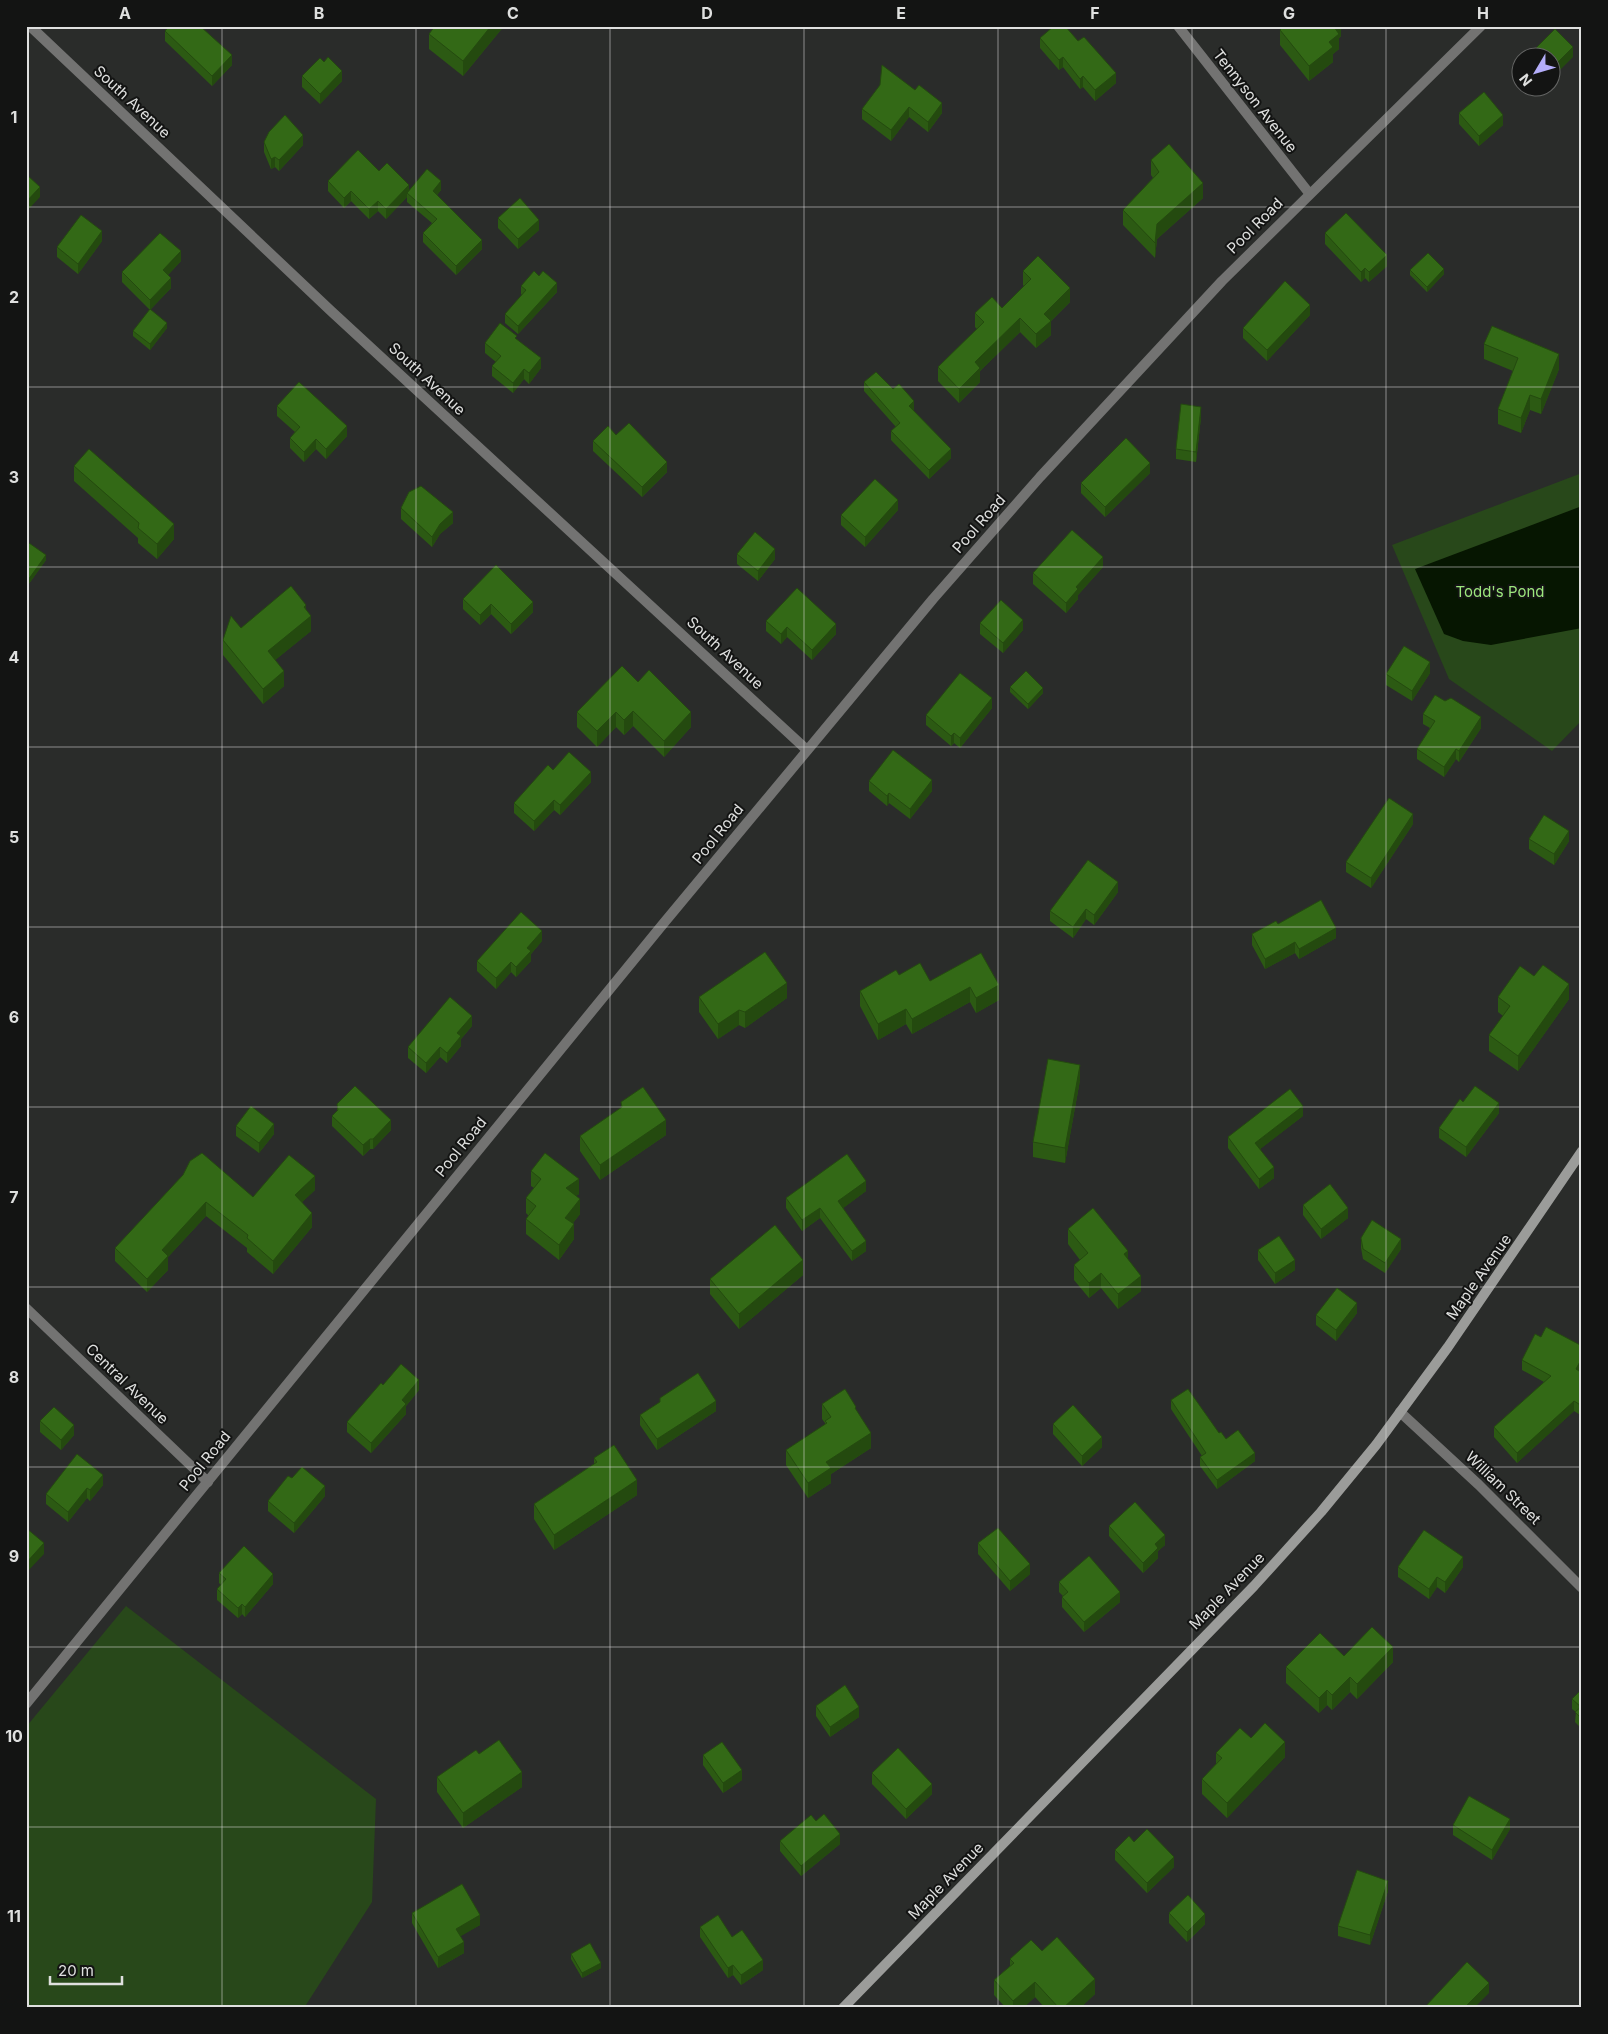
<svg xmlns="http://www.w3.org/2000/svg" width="1608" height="2034" font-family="Inter,sans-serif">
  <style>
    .green { fill: #28481a }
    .water { fill: #061601 }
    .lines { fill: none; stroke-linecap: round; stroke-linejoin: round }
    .minor { stroke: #737372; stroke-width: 10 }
    .tertiary { stroke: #737372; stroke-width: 10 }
    .secondary { stroke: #9b9c9a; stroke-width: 10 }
    .wall { fill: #2c5a13 }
    .shaded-wall { fill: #244a0f }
    .building { fill: #336916; stroke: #244a0f }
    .grid { fill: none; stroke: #dfe0df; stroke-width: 1; stroke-opacity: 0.55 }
    .labels { text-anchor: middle; stroke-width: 4; stroke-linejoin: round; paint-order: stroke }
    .street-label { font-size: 15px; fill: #dfe0df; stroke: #131413 }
    .park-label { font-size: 15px; fill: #9ce67d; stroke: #131413 }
    .neatline { fill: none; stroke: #dfe0df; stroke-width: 2 }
    .grid-label { font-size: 16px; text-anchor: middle; font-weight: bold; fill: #dfe0df }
  </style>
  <rect width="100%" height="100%" fill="#2a2c2a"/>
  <g class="green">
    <path d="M 1582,473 L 1582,720 L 1552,751 L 1449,679 L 1392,545 Z"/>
    <path d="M 126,1606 L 376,1799 L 372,1902 L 304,2008 L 26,2008 L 26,1727 Z"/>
  </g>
  <path class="water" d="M 1582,506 L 1582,628 L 1491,645 L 1463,641 L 1444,634 L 1415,569 Z"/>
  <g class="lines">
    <g class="minor">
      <path d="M 30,26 L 331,311 L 807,750"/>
      <path d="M 1178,26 L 1309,193"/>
      <path d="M 26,1308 L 208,1482"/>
      <path d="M 1400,1412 L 1479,1485 L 1582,1588"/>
    </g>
    <path class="tertiary" d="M 26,1704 L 663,924 L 933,599 L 1040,477 L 1222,281 L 1481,26"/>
    <path class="secondary" d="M 843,2008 L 1254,1586 L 1321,1512 L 1376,1445 L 1448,1347 L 1582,1151"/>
  </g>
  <g class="wall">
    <path d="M 504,26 L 463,76 L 429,49 L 429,34 Z"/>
    <path d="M 1341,26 L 1341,36 L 1339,38 L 1339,49 L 1333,54 L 1333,62 L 1309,81 L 1280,45 L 1280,30 Z"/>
    <path d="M 165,31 L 232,65 L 212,86 L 165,41 Z"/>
    <path d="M 1040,38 L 1078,41 L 1116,83 L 1095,101 L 1083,87 L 1080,89 L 1063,67 L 1059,70 L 1040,48 Z"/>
    <path d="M 324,62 L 342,81 L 320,104 L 302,87 L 302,76 Z"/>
    <path d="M 915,90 L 942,113 L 928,132 L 909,117 L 891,141 L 862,119 L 862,109 Z"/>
    <path d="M 1459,113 L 1503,125 L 1479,146 L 1459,124 Z"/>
    <path d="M 264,142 L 303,145 L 279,171 L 275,167 L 271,169 L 264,152 Z"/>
    <path d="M 1151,160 L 1203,198 L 1157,239 L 1155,258 L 1123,225 L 1123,210 L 1153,178 L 1151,175 Z"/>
    <path d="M 379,171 L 409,191 L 441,190 L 437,195 L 482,249 L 456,275 L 423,242 L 423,233 L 432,223 L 407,202 L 407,197 L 386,219 L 378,211 L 369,219 L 351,201 L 344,208 L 328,191 L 328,181 Z"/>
    <path d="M 498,218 L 539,230 L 518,249 L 498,228 Z"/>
    <path d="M 1325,233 L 1387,266 L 1369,282 L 1365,278 L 1361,282 L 1325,244 Z"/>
    <path d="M 102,241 L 78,274 L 57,257 L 57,247 Z"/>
    <path d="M 181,261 L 168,275 L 171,288 L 150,310 L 167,328 L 150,350 L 133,336 L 133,331 L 150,310 L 122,282 L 122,272 Z"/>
    <path d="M 1410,270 L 1444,274 L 1427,292 L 1410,275 Z"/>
    <path d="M 1023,271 L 1070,302 L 1051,321 L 1051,335 L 1036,348 L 1020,332 L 980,371 L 980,382 L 959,403 L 938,381 L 938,367 L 977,329 L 975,327 L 975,313 L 1002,308 L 1024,286 L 1023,285 Z"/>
    <path d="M 521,286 L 557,292 L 518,334 L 505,323 L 505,314 L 522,295 L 521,294 Z"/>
    <path d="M 1310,315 L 1267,361 L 1243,338 L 1243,328 Z"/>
    <path d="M 517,340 L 541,368 L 529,384 L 524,379 L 513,393 L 492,376 L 492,366 L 496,362 L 485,353 L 485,343 Z"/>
    <path d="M 1484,344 L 1559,369 L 1541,414 L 1530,410 L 1521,433 L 1498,424 L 1498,409 L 1513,371 L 1484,359 Z"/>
    <path d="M 864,382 L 893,389 L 914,410 L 913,410 L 951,458 L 929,479 L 891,440 L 891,431 L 896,427 L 864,391 Z"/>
    <path d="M 277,406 L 347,436 L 326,459 L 316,449 L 304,462 L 290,448 L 290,438 L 295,432 L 277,416 Z"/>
    <path d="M 1201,417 L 1196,462 L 1176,459 L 1176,449 Z"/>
    <path d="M 616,435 L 667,472 L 642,497 L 593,451 L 593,441 Z"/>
    <path d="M 74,466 L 174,539 L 157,559 L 138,543 L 138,538 L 74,481 Z"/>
    <path d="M 1150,473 L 1105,517 L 1081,493 L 1081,483 Z"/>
    <path d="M 401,508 L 453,523 L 440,534 L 432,547 L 401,519 Z"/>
    <path d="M 898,510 L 865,547 L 841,525 L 841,515 Z"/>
    <path d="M 26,547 L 46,560 L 28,585 L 26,583 Z"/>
    <path d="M 737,554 L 775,559 L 758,581 L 737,564 Z"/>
    <path d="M 1103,567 L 1078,595 L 1078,599 L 1066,613 L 1033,584 L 1033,573 Z"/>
    <path d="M 463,599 L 533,612 L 511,634 L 491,614 L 480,625 L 463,609 Z"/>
    <path d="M 306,610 L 311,631 L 275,660 L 284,686 L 263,704 L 223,655 L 223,640 L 241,628 Z"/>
    <path d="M 766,621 L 836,634 L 812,660 L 787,637 L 781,644 L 766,631 Z"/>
    <path d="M 980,623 L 1023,630 L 1003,653 L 980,634 Z"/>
    <path d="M 1430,673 L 1412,701 L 1386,685 L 1386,674 Z"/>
    <path d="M 638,682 L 691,727 L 664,757 L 633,726 L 624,735 L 616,727 L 597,747 L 577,727 L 577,712 Z"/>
    <path d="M 1010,687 L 1043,693 L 1028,709 L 1010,692 Z"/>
    <path d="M 992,708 L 960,748 L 954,743 L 951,746 L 926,725 L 926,715 Z"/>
    <path d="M 1423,714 L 1481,728 L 1459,762 L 1456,759 L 1444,777 L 1417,759 L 1417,749 L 1430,728 L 1423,724 Z"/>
    <path d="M 553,770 L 591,782 L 560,815 L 554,810 L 534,831 L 514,813 L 514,803 Z"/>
    <path d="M 869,781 L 932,791 L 910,819 L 889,803 L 887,806 L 869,791 Z"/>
    <path d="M 1413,824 L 1371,888 L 1346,872 L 1346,862 Z"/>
    <path d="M 1529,839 L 1569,841 L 1554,865 L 1529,849 Z"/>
    <path d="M 1118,892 L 1094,925 L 1086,919 L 1073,938 L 1050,921 L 1050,911 Z"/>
    <path d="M 1278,924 L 1336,938 L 1299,959 L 1295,953 L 1265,969 L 1252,945 L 1252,934 Z"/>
    <path d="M 542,941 L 531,954 L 531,961 L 516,977 L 511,972 L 496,989 L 477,971 L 477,961 Z"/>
    <path d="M 981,953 L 999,1000 L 976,1013 L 970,1002 L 912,1034 L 906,1024 L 878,1040 L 860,1006 L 860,991 L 899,975 L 930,981 Z"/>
    <path d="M 1534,976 L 1569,999 L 1518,1071 L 1489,1051 L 1489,1035 L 1503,1016 L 1498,1012 L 1498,997 Z"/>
    <path d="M 699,997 L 787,998 L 745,1028 L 739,1025 L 718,1039 L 699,1012 Z"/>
    <path d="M 472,1026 L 461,1039 L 461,1046 L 447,1063 L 440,1057 L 426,1073 L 408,1058 L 408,1047 Z"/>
    <path d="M 1080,1080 L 1065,1163 L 1033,1157 L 1033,1142 Z"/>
    <path d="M 621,1102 L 666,1135 L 600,1180 L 580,1151 L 580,1136 L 621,1108 Z"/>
    <path d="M 1463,1102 L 1499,1113 L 1466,1157 L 1439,1138 L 1439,1128 Z"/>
    <path d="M 337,1104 L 391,1130 L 373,1149 L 370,1149 L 363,1156 L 332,1126 L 332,1116 L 337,1111 Z"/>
    <path d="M 1303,1116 L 1260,1149 L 1274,1178 L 1259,1189 L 1228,1148 L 1228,1137 Z"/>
    <path d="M 236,1126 L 274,1134 L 259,1153 L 236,1136 Z"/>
    <path d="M 531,1171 L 579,1194 L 576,1196 L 580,1214 L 573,1223 L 574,1239 L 559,1260 L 526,1234 L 526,1219 L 529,1216 L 526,1213 L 526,1198 L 534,1188 L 531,1186 Z"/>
    <path d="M 183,1175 L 253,1197 L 315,1190 L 302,1202 L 312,1227 L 273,1274 L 247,1252 L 247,1248 L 206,1216 L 168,1257 L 168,1270 L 147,1292 L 115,1261 L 115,1248 Z"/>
    <path d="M 866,1191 L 843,1208 L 866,1251 L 852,1261 L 820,1218 L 802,1231 L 786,1208 L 786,1198 Z"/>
    <path d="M 1303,1205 L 1348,1218 L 1321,1239 L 1303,1215 Z"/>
    <path d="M 1068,1229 L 1128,1259 L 1141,1291 L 1118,1309 L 1101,1288 L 1089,1298 L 1074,1280 L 1074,1265 L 1080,1260 L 1068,1244 Z"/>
    <path d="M 1361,1238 L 1401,1249 L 1385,1273 L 1363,1259 L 1361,1248 Z"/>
    <path d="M 1258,1250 L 1295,1270 L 1275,1284 L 1258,1260 Z"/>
    <path d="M 803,1275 L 739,1329 L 710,1294 L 710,1279 Z"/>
    <path d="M 1357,1313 L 1336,1341 L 1316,1325 L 1316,1315 Z"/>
    <path d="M 1522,1360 L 1580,1372 L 1582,1373 L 1582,1416 L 1574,1411 L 1517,1463 L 1494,1437 L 1494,1427 L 1544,1382 L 1522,1370 Z"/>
    <path d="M 419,1390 L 406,1406 L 406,1414 L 371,1453 L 347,1432 L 347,1422 Z"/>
    <path d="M 660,1398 L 716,1411 L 657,1450 L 640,1425 L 640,1415 L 660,1402 Z"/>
    <path d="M 1171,1400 L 1219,1433 L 1255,1461 L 1217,1489 L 1200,1466 L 1200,1457 L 1202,1456 L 1171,1409 Z"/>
    <path d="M 822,1404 L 856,1411 L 871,1448 L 831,1474 L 831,1483 L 808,1498 L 786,1465 L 786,1450 L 825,1425 L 825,1423 L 822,1419 Z"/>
    <path d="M 40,1421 L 74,1435 L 61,1450 L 40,1432 Z"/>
    <path d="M 1053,1424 L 1102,1447 L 1082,1466 L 1053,1434 Z"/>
    <path d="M 594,1458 L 637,1495 L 554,1550 L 534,1519 L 534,1504 L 594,1464 Z"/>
    <path d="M 103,1485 L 90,1501 L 87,1498 L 68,1522 L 46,1504 L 46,1494 Z"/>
    <path d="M 325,1496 L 294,1533 L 268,1511 L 268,1501 Z"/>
    <path d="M 1109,1526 L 1165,1545 L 1158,1551 L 1158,1558 L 1143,1573 L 1109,1536 Z"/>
    <path d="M 978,1543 L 1030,1574 L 1010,1591 L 978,1554 Z"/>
    <path d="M 1398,1567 L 1463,1567 L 1445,1593 L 1437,1587 L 1429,1599 L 1398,1577 Z"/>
    <path d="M 219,1573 L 273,1584 L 245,1617 L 242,1614 L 238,1618 L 217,1600 L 217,1589 L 221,1585 L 219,1583 Z"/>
    <path d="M 1059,1582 L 1120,1602 L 1084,1632 L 1062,1607 L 1062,1597 L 1063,1596 L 1059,1592 Z"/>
    <path d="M 1344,1656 L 1393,1662 L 1357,1699 L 1350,1692 L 1332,1710 L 1327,1705 L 1319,1713 L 1286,1683 L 1286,1667 Z"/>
    <path d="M 1582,1689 L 1582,1729 L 1575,1722 L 1576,1712 L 1572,1709 L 1572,1699 Z"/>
    <path d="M 816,1706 L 859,1717 L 830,1737 L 816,1716 Z"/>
    <path d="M 1251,1738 L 1285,1757 L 1227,1818 L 1202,1794 L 1202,1779 L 1216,1764 L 1216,1753 Z"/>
    <path d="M 479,1754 L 522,1787 L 463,1828 L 437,1792 L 437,1777 Z"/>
    <path d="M 703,1755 L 742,1780 L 723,1793 L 703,1765 Z"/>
    <path d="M 872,1773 L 932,1794 L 906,1819 L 872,1784 Z"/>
    <path d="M 816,1821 L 840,1844 L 801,1876 L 780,1851 L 780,1841 Z"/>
    <path d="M 1453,1825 L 1510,1829 L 1492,1860 L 1453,1835 Z"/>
    <path d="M 1134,1842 L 1174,1867 L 1147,1893 L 1115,1860 L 1115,1850 Z"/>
    <path d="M 1388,1891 L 1370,1945 L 1338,1936 L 1338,1926 Z"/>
    <path d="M 412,1913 L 480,1925 L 460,1936 L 464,1953 L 438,1968 L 412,1923 Z"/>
    <path d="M 1169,1913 L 1205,1924 L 1187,1942 L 1169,1923 Z"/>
    <path d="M 700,1927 L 732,1937 L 763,1970 L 741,1985 L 733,1975 L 728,1978 L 700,1937 Z"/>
    <path d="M 1042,1951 L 1095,1994 L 1080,2008 L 1045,2008 L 1035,1997 L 1023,2008 L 1006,2008 L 994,1995 L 994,1980 L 1010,1966 L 1010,1959 Z"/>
    <path d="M 571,1954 L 601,1968 L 582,1978 L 571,1959 Z"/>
  </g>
  <g class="shaded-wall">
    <path d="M 491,26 L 504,26 L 463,76 L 463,61 Z"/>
    <path d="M 1334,26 L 1341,26 L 1341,36 L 1339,38 L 1339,49 L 1333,54 L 1333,62 L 1309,81 L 1309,66 L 1329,42 Z"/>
    <path d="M 1573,47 L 1573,57 L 1550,80 L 1550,70 Z"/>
    <path d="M 232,55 L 232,65 L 212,86 L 212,76 Z"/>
    <path d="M 1063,57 L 1063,67 L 1059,70 L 1059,60 Z"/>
    <path d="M 342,71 L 342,81 L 320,104 L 320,94 Z"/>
    <path d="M 1116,73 L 1116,83 L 1095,101 L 1095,90 Z"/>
    <path d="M 1083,76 L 1083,87 L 1080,89 L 1080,79 Z"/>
    <path d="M 942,103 L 942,113 L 928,132 L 928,122 Z"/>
    <path d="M 909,107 L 909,117 L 891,141 L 891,130 Z"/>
    <path d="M 1503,115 L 1503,125 L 1479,146 L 1479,136 Z"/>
    <path d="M 303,135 L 303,145 L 279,171 L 279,160 Z"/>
    <path d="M 275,157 L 275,167 L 271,169 L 271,159 Z"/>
    <path d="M 441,181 L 441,190 L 433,200 L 433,191 Z"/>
    <path d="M 1203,183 L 1203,198 L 1157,239 L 1155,258 L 1155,243 L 1157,224 Z"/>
    <path d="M 409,185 L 409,194 L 407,193 L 407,197 L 386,219 L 386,209 Z"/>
    <path d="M 40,187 L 40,197 L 26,212 L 26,202 Z"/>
    <path d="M 351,191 L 351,201 L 344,208 L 344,198 Z"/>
    <path d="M 378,201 L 378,211 L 369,219 L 369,209 Z"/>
    <path d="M 539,220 L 539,230 L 518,249 L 518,239 Z"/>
    <path d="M 102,231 L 102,241 L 78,274 L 78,264 Z"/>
    <path d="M 482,240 L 482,249 L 456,275 L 456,266 Z"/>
    <path d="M 181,251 L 181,261 L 163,280 L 163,270 Z"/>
    <path d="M 1387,255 L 1387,266 L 1369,282 L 1369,272 Z"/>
    <path d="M 1365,268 L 1365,278 L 1361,282 L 1361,272 Z"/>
    <path d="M 1444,269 L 1444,274 L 1427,292 L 1427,287 Z"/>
    <path d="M 171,278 L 171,288 L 150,310 L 150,300 Z"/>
    <path d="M 557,283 L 557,292 L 518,334 L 518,326 Z"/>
    <path d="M 1070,288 L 1070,302 L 1051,321 L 1051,335 L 1036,348 L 1036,334 L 1044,314 Z"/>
    <path d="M 1310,305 L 1310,315 L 1267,361 L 1267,350 Z"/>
    <path d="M 1020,318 L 1020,332 L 980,371 L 980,382 L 959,403 L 959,389 L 975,362 Z"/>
    <path d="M 167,323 L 167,328 L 150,350 L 150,344 Z"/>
    <path d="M 1559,354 L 1559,369 L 1541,414 L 1541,399 Z"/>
    <path d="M 541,358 L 541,368 L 529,384 L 529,373 Z"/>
    <path d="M 524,369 L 524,379 L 513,393 L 513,383 Z"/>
    <path d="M 1530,395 L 1530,410 L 1521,433 L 1521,418 Z"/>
    <path d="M 914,401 L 914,410 L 909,414 L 909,406 Z"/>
    <path d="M 1201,407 L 1201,417 L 1196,462 L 1196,452 Z"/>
    <path d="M 347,426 L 347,436 L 326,459 L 326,449 Z"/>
    <path d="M 316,439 L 316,449 L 304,462 L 304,452 Z"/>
    <path d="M 951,449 L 951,458 L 929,479 L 929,470 Z"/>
    <path d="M 667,462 L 667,472 L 642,497 L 642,487 Z"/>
    <path d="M 1150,463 L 1150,473 L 1105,517 L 1105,507 Z"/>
    <path d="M 898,500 L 898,510 L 865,547 L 865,537 Z"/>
    <path d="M 453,512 L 453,523 L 440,534 L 432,547 L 432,537 L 440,524 Z"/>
    <path d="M 174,524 L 174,539 L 157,559 L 157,544 Z"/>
    <path d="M 775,549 L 775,559 L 758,581 L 758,571 Z"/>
    <path d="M 46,555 L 46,560 L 28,585 L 28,580 Z"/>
    <path d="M 1103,557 L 1103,567 L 1078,595 L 1078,599 L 1066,613 L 1066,603 L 1076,587 Z"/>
    <path d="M 533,602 L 533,612 L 511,634 L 511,624 Z"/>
    <path d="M 491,604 L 491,614 L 480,625 L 480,615 Z"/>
    <path d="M 306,605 L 306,620 L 311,616 L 311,631 L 268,666 L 268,651 Z"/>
    <path d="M 1023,620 L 1023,630 L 1003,653 L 1003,643 Z"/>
    <path d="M 836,624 L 836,634 L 812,660 L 812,650 Z"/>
    <path d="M 787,627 L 787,637 L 781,644 L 781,634 Z"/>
    <path d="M 1430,662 L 1430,673 L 1412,701 L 1412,691 Z"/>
    <path d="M 284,671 L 284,686 L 263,704 L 263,689 Z"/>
    <path d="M 1043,688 L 1043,693 L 1028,709 L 1028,704 Z"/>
    <path d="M 992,698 L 992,708 L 960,748 L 960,738 Z"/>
    <path d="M 633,711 L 633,726 L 624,735 L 624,720 Z"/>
    <path d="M 616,712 L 616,727 L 597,747 L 597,731 Z"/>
    <path d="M 691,712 L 691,727 L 664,757 L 664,741 Z"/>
    <path d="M 1481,717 L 1481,728 L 1459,762 L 1459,751 Z"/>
    <path d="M 954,733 L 954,743 L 951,746 L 951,736 Z"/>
    <path d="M 1456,749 L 1456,759 L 1444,777 L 1444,767 Z"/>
    <path d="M 591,772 L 591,782 L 560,815 L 560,805 Z"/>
    <path d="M 932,780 L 932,791 L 910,819 L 910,809 Z"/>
    <path d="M 889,793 L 889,803 L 887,806 L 887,796 Z"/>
    <path d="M 554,800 L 554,810 L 534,831 L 534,821 Z"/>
    <path d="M 1413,814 L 1413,824 L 1371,888 L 1371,878 Z"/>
    <path d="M 1569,831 L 1569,841 L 1554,865 L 1554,854 Z"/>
    <path d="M 1118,882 L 1118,892 L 1094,925 L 1094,915 Z"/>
    <path d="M 1086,909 L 1086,919 L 1073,938 L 1073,927 Z"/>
    <path d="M 1336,928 L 1336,938 L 1299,959 L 1299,949 Z"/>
    <path d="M 542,931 L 542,941 L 531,954 L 531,961 L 516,977 L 516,967 L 527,948 Z"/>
    <path d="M 1295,942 L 1295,953 L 1265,969 L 1265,959 Z"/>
    <path d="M 511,962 L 511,972 L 496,989 L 496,978 Z"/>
    <path d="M 787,983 L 787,998 L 745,1028 L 745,1012 Z"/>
    <path d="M 1569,984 L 1569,999 L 1518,1071 L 1518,1056 Z"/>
    <path d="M 999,985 L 999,1000 L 976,1013 L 976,998 Z"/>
    <path d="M 970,987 L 970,1002 L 912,1034 L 912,1019 Z"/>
    <path d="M 906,1009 L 906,1024 L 878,1040 L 878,1024 Z"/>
    <path d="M 739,1010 L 739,1025 L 718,1039 L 718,1024 Z"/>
    <path d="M 472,1016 L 472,1026 L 461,1039 L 461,1046 L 447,1063 L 447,1053 L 457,1033 Z"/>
    <path d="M 440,1047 L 440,1057 L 426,1073 L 426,1063 Z"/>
    <path d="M 1080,1065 L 1080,1080 L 1065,1163 L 1065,1148 Z"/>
    <path d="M 1499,1103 L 1499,1113 L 1466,1157 L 1466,1147 Z"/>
    <path d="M 1303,1106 L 1303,1116 L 1255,1153 L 1255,1143 Z"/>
    <path d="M 391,1120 L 391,1130 L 373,1149 L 373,1139 Z"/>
    <path d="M 666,1120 L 666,1135 L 600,1180 L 600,1165 Z"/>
    <path d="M 274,1124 L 274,1134 L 259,1153 L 259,1143 Z"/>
    <path d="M 370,1139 L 370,1149 L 363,1156 L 363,1145 Z"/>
    <path d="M 1274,1167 L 1274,1178 L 1259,1189 L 1259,1179 Z"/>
    <path d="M 315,1176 L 315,1190 L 295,1209 L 295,1195 Z"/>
    <path d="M 579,1179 L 579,1194 L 566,1203 L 566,1188 Z"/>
    <path d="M 866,1181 L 866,1191 L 838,1212 L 838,1201 Z"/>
    <path d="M 580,1199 L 580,1214 L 565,1233 L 565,1218 Z"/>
    <path d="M 206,1202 L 206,1216 L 168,1257 L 168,1270 L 147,1292 L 147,1279 L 162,1250 Z"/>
    <path d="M 820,1208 L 820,1218 L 802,1231 L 802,1220 Z"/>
    <path d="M 1348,1208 L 1348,1218 L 1321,1239 L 1321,1229 Z"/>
    <path d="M 312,1213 L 312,1227 L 273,1274 L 273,1261 Z"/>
    <path d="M 574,1224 L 574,1239 L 559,1260 L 559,1245 Z"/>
    <path d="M 1401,1239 L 1401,1249 L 1385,1273 L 1385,1263 Z"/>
    <path d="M 866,1241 L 866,1251 L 852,1261 L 852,1251 Z"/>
    <path d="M 1128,1251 L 1128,1266 L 1124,1254 Z"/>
    <path d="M 803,1260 L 803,1275 L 739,1329 L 739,1314 Z"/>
    <path d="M 1295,1260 L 1295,1270 L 1275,1284 L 1275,1273 Z"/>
    <path d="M 1101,1273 L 1101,1288 L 1089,1298 L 1089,1283 Z"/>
    <path d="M 1141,1276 L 1141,1291 L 1118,1309 L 1118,1294 Z"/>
    <path d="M 1357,1303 L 1357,1313 L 1336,1341 L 1336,1330 Z"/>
    <path d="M 1582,1358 L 1582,1368 L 1576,1379 L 1576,1369 Z"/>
    <path d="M 419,1380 L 419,1390 L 406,1406 L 406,1414 L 371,1453 L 371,1443 L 402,1400 Z"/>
    <path d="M 716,1401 L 716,1411 L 657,1450 L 657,1439 Z"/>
    <path d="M 1574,1401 L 1574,1411 L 1517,1463 L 1517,1453 Z"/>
    <path d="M 74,1425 L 74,1435 L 61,1450 L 61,1440 Z"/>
    <path d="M 871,1433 L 871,1448 L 831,1474 L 831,1483 L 808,1498 L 808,1483 L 826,1462 Z"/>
    <path d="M 1102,1437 L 1102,1447 L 1082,1466 L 1082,1456 Z"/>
    <path d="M 1255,1453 L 1255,1461 L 1217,1489 L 1217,1480 Z"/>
    <path d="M 103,1475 L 103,1485 L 90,1501 L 90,1490 Z"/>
    <path d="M 637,1480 L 637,1495 L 554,1550 L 554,1535 Z"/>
    <path d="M 325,1486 L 325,1496 L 294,1533 L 294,1523 Z"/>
    <path d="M 87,1488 L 87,1498 L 68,1522 L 68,1512 Z"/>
    <path d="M 1165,1535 L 1165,1545 L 1158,1551 L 1158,1558 L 1143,1573 L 1143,1563 L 1155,1544 Z"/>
    <path d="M 44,1543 L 44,1554 L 26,1573 L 26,1563 Z"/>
    <path d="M 1463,1557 L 1463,1567 L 1445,1593 L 1445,1582 Z"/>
    <path d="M 1030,1564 L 1030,1574 L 1010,1591 L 1010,1581 Z"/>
    <path d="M 273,1574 L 273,1584 L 245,1617 L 245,1607 Z"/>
    <path d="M 1437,1577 L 1437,1587 L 1429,1599 L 1429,1589 Z"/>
    <path d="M 1120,1592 L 1120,1602 L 1084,1632 L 1084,1622 Z"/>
    <path d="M 242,1604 L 242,1614 L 238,1618 L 238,1608 Z"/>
    <path d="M 1393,1647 L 1393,1662 L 1357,1699 L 1357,1684 Z"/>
    <path d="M 1350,1677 L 1350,1692 L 1332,1710 L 1332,1695 Z"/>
    <path d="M 1327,1690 L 1327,1705 L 1319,1713 L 1319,1698 Z"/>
    <path d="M 859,1707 L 859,1717 L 830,1737 L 830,1727 Z"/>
    <path d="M 1285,1742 L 1285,1757 L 1227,1818 L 1227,1803 Z"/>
    <path d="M 742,1770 L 742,1780 L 723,1793 L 723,1783 Z"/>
    <path d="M 522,1772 L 522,1787 L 463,1828 L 463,1813 Z"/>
    <path d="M 932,1784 L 932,1794 L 906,1819 L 906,1809 Z"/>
    <path d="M 1510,1819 L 1510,1829 L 1492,1860 L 1492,1850 Z"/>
    <path d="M 840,1834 L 840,1844 L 801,1876 L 801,1866 Z"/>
    <path d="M 1174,1857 L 1174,1867 L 1147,1893 L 1147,1883 Z"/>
    <path d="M 1388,1881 L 1388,1891 L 1370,1945 L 1370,1935 Z"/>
    <path d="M 1205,1914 L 1205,1924 L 1187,1942 L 1187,1932 Z"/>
    <path d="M 480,1915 L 480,1925 L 456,1939 L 456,1929 Z"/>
    <path d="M 464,1942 L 464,1953 L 438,1968 L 438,1957 Z"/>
    <path d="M 763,1960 L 763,1970 L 741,1985 L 741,1975 Z"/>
    <path d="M 601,1963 L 601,1968 L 582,1978 L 582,1973 Z"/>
    <path d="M 733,1965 L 733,1975 L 728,1978 L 728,1968 Z"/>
    <path d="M 1095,1979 L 1095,1994 L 1080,2008 L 1063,2008 Z"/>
    <path d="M 1035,1982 L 1035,1997 L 1023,2008 L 1013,2008 L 1013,2001 Z"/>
    <path d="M 1489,1983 L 1489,1993 L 1474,2008 L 1464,2008 Z"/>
  </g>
  <g class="building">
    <path d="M 170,26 L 200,26 L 232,55 L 212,76 L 165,31 Z"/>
    <path d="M 435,26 L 491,26 L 463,61 L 429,34 Z"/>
    <path d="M 1054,26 L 1065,26 L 1078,41 L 1084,37 L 1116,73 L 1095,90 L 1083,76 L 1080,79 L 1063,57 L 1059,60 L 1040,38 Z"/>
    <path d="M 1284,26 L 1334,26 L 1334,27 L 1339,34 L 1329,42 L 1333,47 L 1309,66 L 1280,30 Z"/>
    <path d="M 1555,29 L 1573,47 L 1550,70 L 1550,58 L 1526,58 Z"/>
    <path d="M 328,57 L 342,71 L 320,94 L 302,76 L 320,58 L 324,62 Z"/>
    <path d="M 882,65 L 915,90 L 919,85 L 942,103 L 928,122 L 909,107 L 891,130 L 862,109 L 880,85 Z"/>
    <path d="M 1484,92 L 1503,115 L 1479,136 L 1459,113 Z"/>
    <path d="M 285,115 L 303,135 L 279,160 L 275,157 L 271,159 L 264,142 L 269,132 Z"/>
    <path d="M 1169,144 L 1203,183 L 1157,224 L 1155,243 L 1123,210 L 1159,172 L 1151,160 Z"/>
    <path d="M 358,150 L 379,171 L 387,163 L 409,185 L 386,209 L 378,201 L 369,209 L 351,191 L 344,198 L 328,181 Z"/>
    <path d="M 427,169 L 441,181 L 433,191 L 482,240 L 456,266 L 423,233 L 437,219 L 407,193 Z"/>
    <path d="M 26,174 L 40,187 L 26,202 Z"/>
    <path d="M 520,198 L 539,220 L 518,239 L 498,218 Z"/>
    <path d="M 1346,213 L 1387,255 L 1369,272 L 1365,268 L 1361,272 L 1325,233 Z"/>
    <path d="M 81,215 L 102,231 L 78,264 L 57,247 Z"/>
    <path d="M 160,233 L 181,251 L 163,270 L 171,278 L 150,300 L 122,272 Z"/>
    <path d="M 1428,253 L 1444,269 L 1427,287 L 1410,270 Z"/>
    <path d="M 1038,256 L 1070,288 L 1044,314 L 1051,321 L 1036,334 L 1020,318 L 975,362 L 980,368 L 959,389 L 938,367 L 984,322 L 975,313 L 992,297 L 1002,308 L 1031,279 L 1023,271 Z"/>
    <path d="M 534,271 L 539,276 L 543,271 L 557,283 L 518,326 L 505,314 L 526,290 L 521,286 Z"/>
    <path d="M 1285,281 L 1310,305 L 1267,350 L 1243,328 Z"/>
    <path d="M 150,309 L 167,323 L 150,344 L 133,331 Z"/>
    <path d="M 500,323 L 517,336 L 515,338 L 541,358 L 529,373 L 524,369 L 513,383 L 492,366 L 501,356 L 485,343 Z"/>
    <path d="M 1492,326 L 1559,354 L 1541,399 L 1530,395 L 1521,418 L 1498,409 L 1518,358 L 1484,344 Z"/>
    <path d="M 876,372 L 893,389 L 899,384 L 914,401 L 909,406 L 951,449 L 929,470 L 891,431 L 900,423 L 864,382 Z"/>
    <path d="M 299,382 L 347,426 L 326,449 L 316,439 L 304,452 L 290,438 L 300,427 L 277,406 Z"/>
    <path d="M 1181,404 L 1201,407 L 1196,452 L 1176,449 Z"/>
    <path d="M 629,423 L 667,462 L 642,487 L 593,441 L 608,426 L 616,435 Z"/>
    <path d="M 1126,438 L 1150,463 L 1105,507 L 1081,483 Z"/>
    <path d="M 89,449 L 174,524 L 157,544 L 138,528 L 139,523 L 74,466 Z"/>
    <path d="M 875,479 L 898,500 L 865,537 L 841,515 Z"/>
    <path d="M 421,486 L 453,512 L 440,524 L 432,537 L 401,508 L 409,492 Z"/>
    <path d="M 1072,530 L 1103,557 L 1076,587 L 1078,589 L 1066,603 L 1033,573 Z"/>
    <path d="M 755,532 L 775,549 L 758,571 L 737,554 Z"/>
    <path d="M 29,543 L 46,555 L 28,580 L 26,578 L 26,547 Z"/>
    <path d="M 496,565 L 533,602 L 511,624 L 491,604 L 480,615 L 463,599 Z"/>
    <path d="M 291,586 L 306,605 L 304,607 L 311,616 L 268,651 L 284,671 L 263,689 L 223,640 L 231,616 L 241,628 Z"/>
    <path d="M 797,588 L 836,624 L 812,650 L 787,627 L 781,634 L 766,621 Z"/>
    <path d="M 1001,600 L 1023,620 L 1003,643 L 980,623 Z"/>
    <path d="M 1404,646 L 1430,662 L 1412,691 L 1386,674 Z"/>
    <path d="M 622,666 L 638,682 L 649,670 L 691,712 L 664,741 L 633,711 L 624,720 L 616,712 L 597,731 L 577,712 Z"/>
    <path d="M 1026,671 L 1043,688 L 1028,704 L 1010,687 Z"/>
    <path d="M 960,673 L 992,698 L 960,738 L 954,733 L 951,736 L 926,715 Z"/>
    <path d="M 1435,695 L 1445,701 L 1451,698 L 1481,717 L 1459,751 L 1456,749 L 1444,767 L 1417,749 L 1435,721 L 1423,714 Z"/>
    <path d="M 893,750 L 932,780 L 910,809 L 889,793 L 887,796 L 869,781 Z"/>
    <path d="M 569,752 L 591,772 L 560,805 L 554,800 L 534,821 L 514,803 L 548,765 L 553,770 Z"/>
    <path d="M 1389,798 L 1413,814 L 1371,878 L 1346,862 Z"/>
    <path d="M 1544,815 L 1569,831 L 1554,854 L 1529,839 Z"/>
    <path d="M 1088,860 L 1118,882 L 1094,915 L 1086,909 L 1073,927 L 1050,911 Z"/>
    <path d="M 1321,900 L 1336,928 L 1299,949 L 1295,942 L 1265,959 L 1252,934 L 1276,921 L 1278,924 Z"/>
    <path d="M 521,912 L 542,931 L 527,948 L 531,951 L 516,967 L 511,962 L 496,978 L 477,961 Z"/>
    <path d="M 765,952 L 787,983 L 745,1012 L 739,1010 L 718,1024 L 699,997 Z"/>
    <path d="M 981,953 L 999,985 L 976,998 L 970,987 L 912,1019 L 906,1009 L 878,1024 L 860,991 L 896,970 L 899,975 L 920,963 L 930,981 Z"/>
    <path d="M 1543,965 L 1569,984 L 1518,1056 L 1489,1035 L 1510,1006 L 1498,997 L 1520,966 L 1534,976 Z"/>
    <path d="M 450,997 L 472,1016 L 457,1033 L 461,1036 L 447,1053 L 440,1047 L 426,1063 L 408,1047 Z"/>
    <path d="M 1048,1059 L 1080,1065 L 1065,1148 L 1033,1142 Z"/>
    <path d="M 355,1086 L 391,1120 L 373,1139 L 370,1139 L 363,1145 L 332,1116 L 338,1110 L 337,1104 Z"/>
    <path d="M 1475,1086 L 1499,1103 L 1466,1147 L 1439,1128 L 1460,1099 L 1463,1102 Z"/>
    <path d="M 643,1087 L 666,1120 L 600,1165 L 580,1136 L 622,1107 L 621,1102 Z"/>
    <path d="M 1290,1089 L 1303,1106 L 1255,1143 L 1274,1167 L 1259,1179 L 1228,1137 Z"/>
    <path d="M 251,1106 L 274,1124 L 259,1143 L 236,1126 Z"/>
    <path d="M 202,1153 L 253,1197 L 289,1155 L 315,1176 L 295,1195 L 312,1213 L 273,1261 L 247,1238 L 248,1235 L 206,1202 L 162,1250 L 168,1256 L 147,1279 L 115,1248 L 183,1175 L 190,1161 Z"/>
    <path d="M 545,1153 L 579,1179 L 566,1188 L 580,1199 L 565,1218 L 574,1224 L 559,1245 L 526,1219 L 536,1206 L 526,1198 L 541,1179 L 531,1171 Z"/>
    <path d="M 847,1154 L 866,1181 L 838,1201 L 866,1241 L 852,1251 L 820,1208 L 802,1220 L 786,1198 Z"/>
    <path d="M 1330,1184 L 1348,1208 L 1321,1229 L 1303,1205 Z"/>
    <path d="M 1093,1208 L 1128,1251 L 1124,1254 L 1141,1276 L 1118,1294 L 1101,1273 L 1089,1283 L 1074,1265 L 1088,1253 L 1068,1229 Z"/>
    <path d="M 1372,1220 L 1401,1239 L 1385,1263 L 1363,1249 L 1361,1238 Z"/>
    <path d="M 775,1225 L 803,1260 L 739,1314 L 710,1279 Z"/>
    <path d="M 1279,1236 L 1295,1260 L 1275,1273 L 1258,1250 Z"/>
    <path d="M 1337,1288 L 1357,1303 L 1336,1330 L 1316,1315 Z"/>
    <path d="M 1546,1327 L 1582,1346 L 1582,1358 L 1576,1369 L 1582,1373 L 1582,1406 L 1574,1401 L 1517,1453 L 1494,1427 L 1551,1376 L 1522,1360 L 1535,1334 L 1541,1337 Z"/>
    <path d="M 401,1364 L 419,1380 L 402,1400 L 406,1404 L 371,1443 L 347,1422 L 381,1383 L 383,1385 Z"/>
    <path d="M 698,1373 L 716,1401 L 657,1439 L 640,1415 L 660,1402 L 660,1398 Z"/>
    <path d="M 845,1389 L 856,1407 L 855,1408 L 871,1433 L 826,1462 L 831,1468 L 808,1483 L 786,1450 L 827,1423 L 825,1421 L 831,1417 L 822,1404 Z"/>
    <path d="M 1188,1389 L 1219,1433 L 1221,1432 L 1226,1439 L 1238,1430 L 1255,1453 L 1217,1480 L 1200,1457 L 1206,1453 L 1171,1400 Z"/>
    <path d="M 1073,1405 L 1102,1437 L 1082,1456 L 1053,1424 Z"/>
    <path d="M 54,1407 L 74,1425 L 61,1440 L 40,1421 Z"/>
    <path d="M 614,1445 L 637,1480 L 554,1535 L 534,1504 L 597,1462 L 594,1458 Z"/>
    <path d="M 77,1454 L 103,1475 L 90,1490 L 87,1488 L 68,1512 L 46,1494 Z"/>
    <path d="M 302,1467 L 325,1486 L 294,1523 L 268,1501 L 288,1476 L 292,1478 Z"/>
    <path d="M 1135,1502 L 1165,1535 L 1155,1544 L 1158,1548 L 1143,1563 L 1109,1526 Z"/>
    <path d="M 26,1528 L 44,1543 L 26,1563 Z"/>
    <path d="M 998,1528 L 1030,1564 L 1010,1581 L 978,1543 Z"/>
    <path d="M 1424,1530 L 1463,1557 L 1445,1582 L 1437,1577 L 1429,1589 L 1398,1567 Z"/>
    <path d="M 244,1546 L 273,1574 L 245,1607 L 242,1604 L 238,1608 L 217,1589 L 226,1579 L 219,1573 Z"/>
    <path d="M 1089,1556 L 1120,1592 L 1084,1622 L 1062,1597 L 1068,1592 L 1059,1582 Z"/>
    <path d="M 1372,1627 L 1393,1647 L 1357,1684 L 1350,1677 L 1332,1695 L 1327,1690 L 1319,1698 L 1286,1667 L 1320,1633 L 1344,1656 Z"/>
    <path d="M 845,1685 L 859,1707 L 830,1727 L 816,1706 Z"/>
    <path d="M 1582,1689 L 1582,1719 L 1575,1712 L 1581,1707 L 1572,1699 Z"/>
    <path d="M 1265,1723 L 1285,1742 L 1227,1803 L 1202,1779 L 1222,1758 L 1216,1753 L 1240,1728 L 1251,1738 Z"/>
    <path d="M 499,1740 L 522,1772 L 463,1813 L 437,1777 L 476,1750 L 479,1754 Z"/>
    <path d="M 722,1742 L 742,1770 L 723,1783 L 703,1755 Z"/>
    <path d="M 898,1748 L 932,1784 L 906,1809 L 872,1773 Z"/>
    <path d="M 1469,1796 L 1510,1819 L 1492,1850 L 1453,1825 Z"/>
    <path d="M 824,1814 L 840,1834 L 801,1866 L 780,1841 L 811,1815 L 816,1821 Z"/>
    <path d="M 1147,1829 L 1174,1857 L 1147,1883 L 1115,1850 L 1129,1836 L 1134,1842 Z"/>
    <path d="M 1357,1870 L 1388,1881 L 1370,1935 L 1338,1926 Z"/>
    <path d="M 462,1884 L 480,1915 L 456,1929 L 464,1942 L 438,1957 L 412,1913 Z"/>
    <path d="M 1188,1895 L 1205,1914 L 1187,1932 L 1169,1913 Z"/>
    <path d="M 718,1915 L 732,1937 L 742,1930 L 763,1960 L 741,1975 L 733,1965 L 728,1968 L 700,1927 Z"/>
    <path d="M 1057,1937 L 1095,1979 L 1063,2008 L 1059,2008 L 1035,1982 L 1013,2001 L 994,1980 L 1014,1963 L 1010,1959 L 1031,1940 L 1042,1951 Z"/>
    <path d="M 590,1943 L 601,1963 L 582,1973 L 571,1954 Z"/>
    <path d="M 1467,1962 L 1489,1983 L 1464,2008 L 1424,2008 Z"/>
  </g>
  <path class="grid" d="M 222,26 L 222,2008M 416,26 L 416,2008M 610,26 L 610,2008M 804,26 L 804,2008M 998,26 L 998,2008M 1192,26 L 1192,2008M 1386,26 L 1386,2008M 26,207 L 1582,207M 26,387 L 1582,387M 26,567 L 1582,567M 26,747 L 1582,747M 26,927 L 1582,927M 26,1107 L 1582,1107M 26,1287 L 1582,1287M 26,1467 L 1582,1467M 26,1647 L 1582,1647M 26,1827 L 1582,1827"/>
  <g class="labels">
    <g class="street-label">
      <text transform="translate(1255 101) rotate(52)" y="5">Tennyson Avenue</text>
      <text transform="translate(132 102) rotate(43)" y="5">South Avenue</text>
      <text transform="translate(1255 226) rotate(-45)" y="5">Pool Road</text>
      <text transform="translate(427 379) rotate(43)" y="5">South Avenue</text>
      <text transform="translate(979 524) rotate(-49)" y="5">Pool Road</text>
      <text transform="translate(725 653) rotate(43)" y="5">South Avenue</text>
      <text transform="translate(718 834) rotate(-51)" y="5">Pool Road</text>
      <text transform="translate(461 1147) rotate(-51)" y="5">Pool Road</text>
      <text transform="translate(1479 1277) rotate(-55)" y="5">Maple Avenue</text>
      <text transform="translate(127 1384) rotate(44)" y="5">Central Avenue</text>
      <text transform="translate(205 1461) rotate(-51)" y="5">Pool Road</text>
      <text transform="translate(1503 1488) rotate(44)" y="5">William Street</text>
      <text transform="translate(1227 1591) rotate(-46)" y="5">Maple Avenue</text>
      <text transform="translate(946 1881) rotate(-46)" y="5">Maple Avenue</text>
    </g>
    <g class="park-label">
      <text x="1500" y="597">Todd's Pond</text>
    </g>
  </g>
  <rect width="1608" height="2034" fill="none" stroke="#131413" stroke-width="55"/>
  <g transform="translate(1536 72) rotate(232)"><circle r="24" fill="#131413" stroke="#656665"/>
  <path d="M0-4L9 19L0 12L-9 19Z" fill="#b3adf9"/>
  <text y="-8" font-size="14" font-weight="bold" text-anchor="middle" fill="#dfe0df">N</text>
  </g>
  <path d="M50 1976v8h72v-8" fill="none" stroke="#dfe0df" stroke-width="2.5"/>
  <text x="58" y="1976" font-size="15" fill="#dfe0df" stroke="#131413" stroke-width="4" paint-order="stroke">20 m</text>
  <rect x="28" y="28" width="1552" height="1978" class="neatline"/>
  <g class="grid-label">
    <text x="125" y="19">A</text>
    <text x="319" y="19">B</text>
    <text x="513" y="19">C</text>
    <text x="707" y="19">D</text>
    <text x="901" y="19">E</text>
    <text x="1095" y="19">F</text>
    <text x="1289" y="19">G</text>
    <text x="1483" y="19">H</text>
    <text x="14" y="123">1</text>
    <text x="14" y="303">2</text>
    <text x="14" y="483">3</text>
    <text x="14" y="663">4</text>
    <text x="14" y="843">5</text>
    <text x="14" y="1023">6</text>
    <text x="14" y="1203">7</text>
    <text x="14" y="1383">8</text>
    <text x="14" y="1562">9</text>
    <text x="14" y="1742">10</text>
    <text x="14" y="1922">11</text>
  </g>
</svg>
